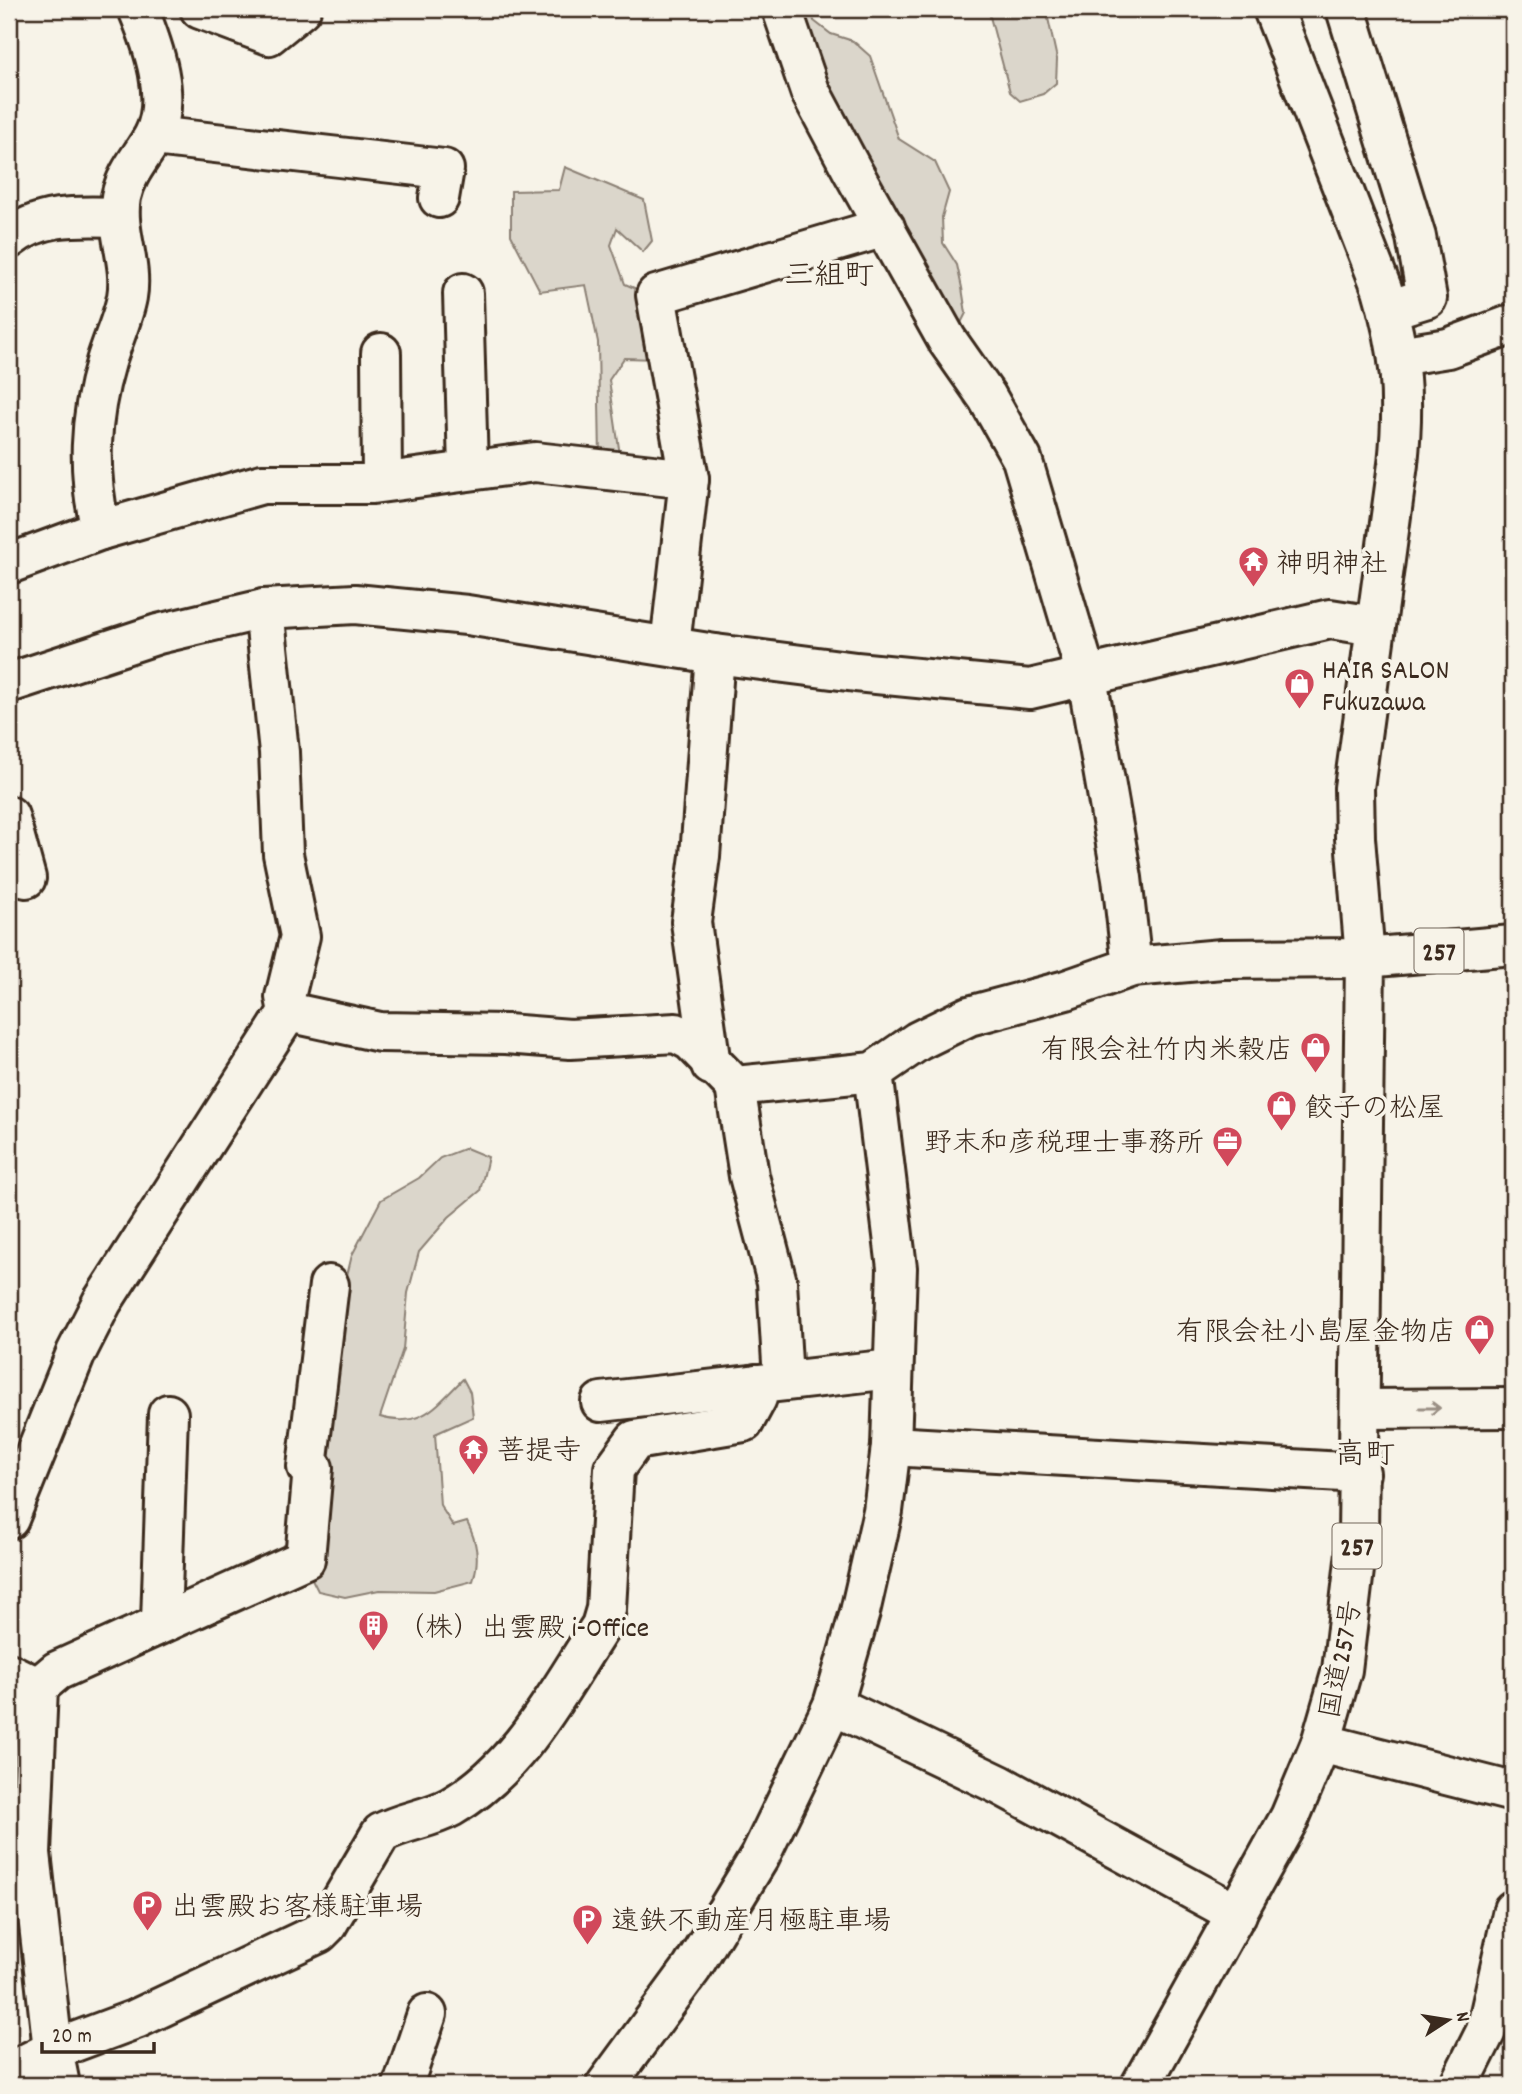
<svg xmlns="http://www.w3.org/2000/svg" width="1522" height="2094" font-family="Dekko,'Klee One',sans-serif">
  <style>
    .green { fill: #dbd6cb; stroke: #8b8074; stroke-width: 2 }
    .lines { fill: none; stroke-linecap: round; stroke-linejoin: round }
    .minor-casing { stroke: #3b2a1e; stroke-width: 44 }
    .highway-casing { stroke: #3b2a1e; stroke-width: 44 }
    .minor { stroke: #f7f3e8; stroke-width: 38 }
    .highway { stroke: #f7f3e8; stroke-width: 38 }
    .oneway { stroke: #998e83 }
    .labels { text-anchor: middle; stroke-width: 7; stroke-linejoin: round; paint-order: stroke }
    .shield { fill: #f7f3e8; stroke: #73665b; stroke-width: 2 }
    .shield-label { font-size: 26px; font-weight: bold; fill: #3b2a1e }
    .poi-label { font-size: 28px; fill: #3b2a1e; stroke: #f7f3e8; text-anchor: start }
    .street-label { font-size: 28px; fill: #3b2a1e; stroke: #f7f3e8 }
    .neighbourhood-label { font-size: 30px; fill: #3b2a1e; stroke: #f7f3e8 }
  </style>
  <rect width="100%" height="100%" fill="#f7f3e8"/>
  <filter id="ink" filterUnits="userSpaceOnUse"><feTurbulence type="fractalNoise" baseFrequency=".0143" numOctaves="2"/><feDisplacementMap in="SourceGraphic" scale="14" xChannelSelector="R" yChannelSelector="G"/><feConvolveMatrix kernelMatrix="1 2 1 2 8 2 1 2 1" color-interpolation-filters="sRGB"/></filter>
  <g filter="url(#ink)">
    <g class="green">
      <path d="M 796,9 L 812,9 L 814,21 L 831,34 L 853,41 L 870,56 L 899,139 L 935,162 L 949,192 L 942,217 L 943,243 L 957,265 L 962,288 L 966,313 L 959,327 L 851,145 Z"/>
      <path d="M 988,9 L 1046,9 L 1057,59 L 1056,83 L 1043,94 L 1020,101 L 1010,92 Z"/>
      <path d="M 565,167 L 644,200 L 652,241 L 643,252 L 617,228 L 611,245 L 625,284 L 648,294 L 656,359 L 624,358 L 609,380 L 621,462 L 600,459 L 598,342 L 586,285 L 540,291 L 511,235 L 511,191 L 559,190 Z"/>
      <path d="M 466,1148 L 488,1157 L 480,1191 L 449,1217 L 419,1252 L 408,1293 L 403,1349 L 380,1417 C 421,1429 436,1406 463,1379 L 470,1392 L 473,1417 L 435,1434 L 440,1505 L 453,1526 L 467,1522 C 477,1542 480,1559 473,1581 L 434,1591 L 379,1590 L 345,1597 L 318,1591 L 310,1575 L 341,1300 L 352,1255 L 381,1200 L 419,1178 L 440,1158 Z"/>
    </g>
    <g class="lines">
      <defs>
        <g id="minor">
          <path d="M 138,9 C 153,45 173,99 153,137 C 141,158 126,173 121,197 C 115,231 133,263 127,297 C 123,319 112,341 106,362 C 89,419 87,472 101,530 L 262,484 L 372,484 L 535,462 L 689,479 L 670,646"/>
          <path d="M 200,9 L 269,35 L 301,9"/>
          <path d="M 782,9 L 810,91 L 852,170 L 947,340 L 987,397 L 1022,459 L 1087,678 L 1122,878 L 1132,967"/>
          <path d="M 1346,9 L 1416,237 L 1427,298 L 1388,310"/>
          <path d="M 154,136 L 444,169 L 439,198"/>
          <path d="M 9,239 C 40,213 80,216 118,217"/>
          <path d="M 463,293 L 468,469"/>
          <path d="M 381,353 L 382,482"/>
          <path d="M 1398,356 L 1448,348 L 1513,324"/>
          <path d="M 689,479 L 656,295 L 885,227"/>
          <path d="M 9,564 L 101,530"/>
          <path d="M 9,683 L 158,634 L 264,609 L 355,604 L 467,615 L 715,654 L 856,672 L 1030,689 L 1330,619 L 1375,626"/>
          <path d="M 9,816 L 26,878"/>
          <path d="M 288,1012 L 380,1032 L 506,1034 L 570,1039 L 676,1033 L 691,1041 L 735,1086 L 873,1072 L 918,1041 L 969,1016 L 1066,990 L 1132,967 L 1222,959 L 1365,958 L 1355,838 L 1354,788 L 1398,464 C 1405,396 1401,353 1382,289 L 1273,9"/>
          <path d="M 711,1065 L 691,922 L 700,856 L 715,654"/>
          <path d="M 735,1086 L 749,1176 L 777,1282 L 783,1379"/>
          <path d="M 601,1402 L 892,1369"/>
          <path d="M 1362,1409 L 1513,1408"/>
          <path d="M 891,1446 L 1360,1473"/>
          <path d="M 9,1519 L 76,1353 L 102,1302 L 288,1012 L 285,997 L 300,936 L 283,854 L 279,752 L 264,609"/>
          <path d="M 161,1622 L 168,1414"/>
          <path d="M 9,1673 L 38,1687 L 31,1853 L 53,2050 L 60,2085"/>
          <path d="M 38,1687 L 57,1671 L 305,1559 L 313,1468 L 307,1467 L 329,1285"/>
          <path d="M 833,1705 L 1000,1785 L 1237,1914"/>
          <path d="M 1321,1743 L 1513,1792"/>
          <path d="M 9,2072 L 53,2050 L 136,2019 L 319,1933 L 327,1925 L 381,1833 C 403,1821 429,1819 451,1807 C 521,1767 558,1691 601,1626 L 606,1609 L 614,1469 L 635,1440 L 744,1422 L 757,1398 L 756,1384"/>
          <path d="M 403,2085 L 427,2014"/>
          <path d="M 606,2085 L 692,1968 L 760,1856 L 833,1705 L 860,1612 L 883,1511 L 891,1446 L 897,1268 L 873,1072"/>
          <path d="M 1459,2085 L 1486,2031 L 1513,1910"/>
        </g>
        <path id="highway" d="M 1141,2085 L 1290,1817 L 1321,1743 L 1342,1670 L 1358,1536 L 1365,958 L 1513,945"/>
      </defs>
      <use href="#minor" class="minor-casing"/>
      <use href="#highway" class="highway-casing"/>
      <use href="#minor" class="minor"/>
      <use href="#highway" class="highway"/>
    </g>
    <defs><path id="oneway-shaft" d="M-6 0H5M1.5-3L5.5 0L1.5 3" fill="none" stroke-width="1.6" stroke-linecap="round" stroke-linejoin="round" transform="scale(1.75)"/></defs>
    <use class="oneway" href="#oneway-shaft" transform="translate(1430 1408)"/>
  </g>
  <defs>
    <symbol id="temple-pin" viewBox="-11 -11 22 30"><path d="M0 17L-7.5 6A9.5 9.5 0 1 1 7.5 6Z" fill="#d1495b" stroke="#f7f3e8"/><path d="M0-6L5-2H3V0L6.5 2.5H4V6H1.5V3h-3V6H-4V2.5H-6.5L-3 0V-2H-5Z" fill="#fff"/></symbol>
    <symbol id="shop-pin" viewBox="-11 -11 22 30"><path d="M0 17L-7.5 6A9.5 9.5 0 1 1 7.5 6Z" fill="#d1495b" stroke="#f7f3e8"/><path d="M-5-2.5h2.3a2.7 3.5 0 0 1 5.4 0H5L5.5 6h-11ZM-1.5-2.5h3a1.5 2.3 0 0 0-3 0Z" fill="#fff"/></symbol>
    <symbol id="office-pin" viewBox="-11 -11 22 30"><path d="M0 17L-7.5 6A9.5 9.5 0 1 1 7.5 6Z" fill="#d1495b" stroke="#f7f3e8"/><path d="M-6-3h4V-5.5h4V-3h4V5H-6ZM-1-4.5V-3h2v-1.5ZM-6 0V1H6V0Z" fill="#fff"/></symbol>
    <symbol id="building-pin" viewBox="-11 -11 22 30"><path d="M0 17L-7.5 6A9.5 9.5 0 1 1 7.5 6Z" fill="#d1495b" stroke="#f7f3e8"/><path d="M-4-6H4V6H1V3H-1V6H-4ZM-2.5-4.3h1.7v1.8h-1.7ZM.8-4.3h1.7v1.8H.8ZM-2.5-1h1.7V.8h-1.7ZM.8-1h1.7V.8H.8Z" fill="#fff"/></symbol>
    <symbol id="parking-pin" viewBox="-11 -11 22 30"><path d="M0 17L-7.5 6A9.5 9.5 0 1 1 7.5 6Z" fill="#d1495b" stroke="#f7f3e8"/><path d="M-3.5-5.5H1a3.5 3.5 0 0 1 0 7H-1V5.5H-3.5ZM-1-3.4V-.6H.8a1.4 1.4 0 0 0 0-2.8Z" fill="#fff"/></symbol>
  </defs>
  <g fill-rule="evenodd">
    <use href="#temple-pin" x="1236" y="544" width="35" height="47"/>
    <use href="#shop-pin" x="1282" y="666" width="35" height="47"/>
    <use href="#shop-pin" x="1298" y="1030" width="35" height="47"/>
    <use href="#shop-pin" x="1264" y="1088" width="35" height="47"/>
    <use href="#office-pin" x="1210" y="1124" width="35" height="47"/>
    <use href="#shop-pin" x="1462" y="1312" width="35" height="47"/>
    <use href="#temple-pin" x="456" y="1432" width="35" height="47"/>
    <use href="#building-pin" x="356" y="1608" width="35" height="47"/>
    <use href="#parking-pin" x="130" y="1888" width="35" height="47"/>
    <use href="#parking-pin" x="570" y="1902" width="35" height="47"/>
  </g>
  <g class="labels">
    <g class="shield">
      <rect x="1414.5" y="928.5" width="49" height="45" rx="5"/>
      <rect x="1332.5" y="1523.5" width="49" height="45" rx="5"/>
    </g>
    <g class="shield-label">
      <text x="1439" y="960">257</text>
      <text x="1357" y="1555">257</text>
    </g>
    <g class="poi-label">
      <text x="1276" y="572">神明神社</text>
      <text x="1322" y="678">HAIR SALON<tspan x="1322" dy="32">Fukuzawa</tspan></text>
      <text x="1293" y="1058" text-anchor="end">有限会社竹内米穀店</text>
      <text x="1305" y="1116">餃子の松屋</text>
      <text x="1204" y="1151" text-anchor="end">野末和彦税理士事務所</text>
      <text x="1456" y="1340" text-anchor="end">有限会社小島屋金物店</text>
      <text x="497" y="1459">菩提寺</text>
      <text x="397" y="1636">（株）出雲殿 i-Office</text>
      <text x="171" y="1915">出雲殿お客様駐車場</text>
      <text x="611" y="1929">遠鉄不動産月極駐車場</text>
    </g>
    <g class="street-label">
      <text transform="translate(1339 1659) rotate(-79)" y="10">国道257号</text>
    </g>
    <g class="neighbourhood-label">
      <text x="829" y="284">三組町</text>
      <text x="1365" y="1463">高町</text>
    </g>
  </g>
  <rect width="1522" height="2094" fill="none" stroke="#f7f3e8" stroke-width="35"/>
  <rect x="18" y="18" width="1487" height="2059" fill="none" stroke="#3b2a1e" stroke-width="2.5" filter="url(#ink)"/>
  <g transform="translate(1448 2020) rotate(78)" stroke="#f7f3e8" stroke-width="5" paint-order="stroke">
  <path d="M0-5L12 26L0 18L-12 26Z" fill="#3b2a1e"/>
  <text y="-10" font-size="19" font-weight="bold" text-anchor="middle" fill="#3b2a1e">N</text>
  </g>
  <path d="M42 2042v10h112v-10" fill="none" stroke="#3b2a1e" stroke-width="3.5"/>
  <text x="52" y="2042" font-size="21" fill="#3b2a1e" stroke="#f7f3e8" stroke-width="5" paint-order="stroke">20 m</text>
</svg>
